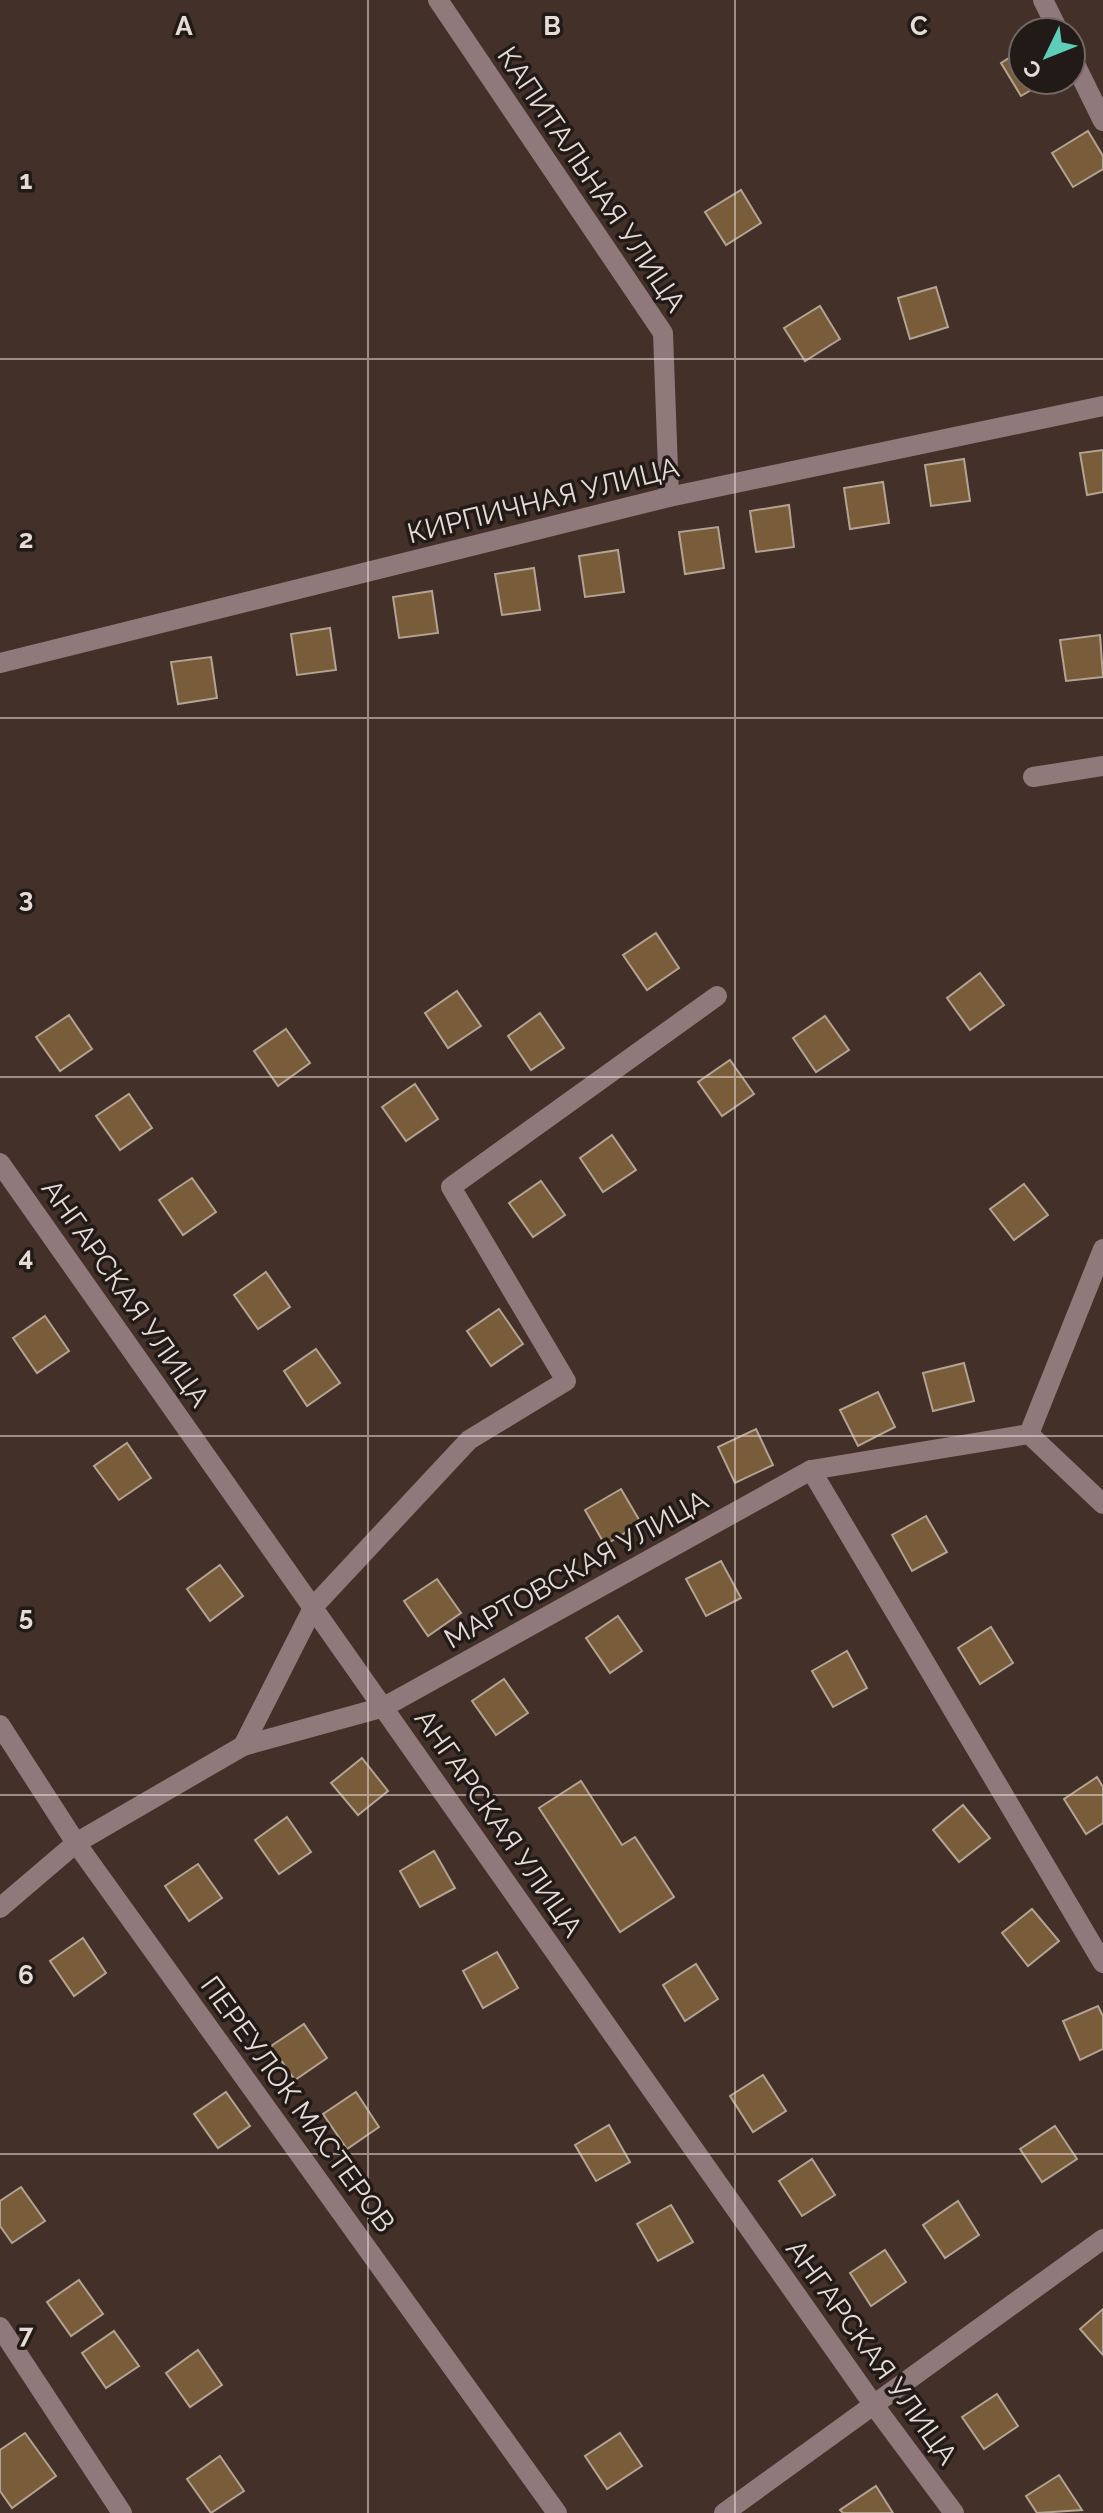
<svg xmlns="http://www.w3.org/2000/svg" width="1103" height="2513" font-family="Raleway,sans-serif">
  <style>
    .building { fill: #795c39; stroke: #b2a393; stroke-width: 2 }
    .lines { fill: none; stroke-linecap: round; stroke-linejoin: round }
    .minor { stroke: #90797a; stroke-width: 20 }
    .grid { fill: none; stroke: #e7dbd6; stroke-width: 2; stroke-opacity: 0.55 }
    .labels { text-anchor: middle; stroke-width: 7; stroke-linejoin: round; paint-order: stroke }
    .street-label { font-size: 28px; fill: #e7dbd6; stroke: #221a17 }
    .grid-label { font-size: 26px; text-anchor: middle; font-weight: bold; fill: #e7dbd6; stroke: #221a17; stroke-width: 7; stroke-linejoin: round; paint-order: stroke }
  </style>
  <rect width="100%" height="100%" fill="#423029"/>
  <g class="building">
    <path d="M 1023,49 L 1023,80 L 1048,80 L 1021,96 L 1001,63 Z"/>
    <path d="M 1088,131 L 1103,156 L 1103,169 L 1073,187 L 1052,153 Z"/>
    <path d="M 741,190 L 761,223 L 726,245 L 705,212 Z"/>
    <path d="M 936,287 L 948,327 L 910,339 L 898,298 Z"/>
    <path d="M 820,306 L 840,339 L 805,361 L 784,328 Z"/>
    <path d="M 1103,450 L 1103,492 L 1087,495 L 1080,453 Z"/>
    <path d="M 964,459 L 970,501 L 931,506 L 925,465 Z"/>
    <path d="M 883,482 L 889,523 L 850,529 L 844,488 Z"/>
    <path d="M 789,505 L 794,547 L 756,552 L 750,511 Z"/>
    <path d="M 718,527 L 724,568 L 685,574 L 679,532 Z"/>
    <path d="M 618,550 L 624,592 L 585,597 L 579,556 Z"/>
    <path d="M 534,568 L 540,610 L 502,615 L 495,574 Z"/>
    <path d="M 432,591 L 438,633 L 399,638 L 393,597 Z"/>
    <path d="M 330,628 L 336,670 L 297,675 L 291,634 Z"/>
    <path d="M 1100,635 L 1103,677 L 1066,681 L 1060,640 Z"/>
    <path d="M 211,657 L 217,698 L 178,704 L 171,662 Z"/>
    <path d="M 656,933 L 679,968 L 647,990 L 623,955 Z"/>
    <path d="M 980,973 L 1004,1005 L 970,1030 L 947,998 Z"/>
    <path d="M 457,991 L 481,1026 L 448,1048 L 425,1013 Z"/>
    <path d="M 540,1013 L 564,1048 L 531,1070 L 508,1036 Z"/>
    <path d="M 69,1015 L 92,1049 L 60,1071 L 36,1037 Z"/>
    <path d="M 825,1016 L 849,1050 L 816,1072 L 793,1038 Z"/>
    <path d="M 286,1029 L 310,1063 L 278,1086 L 254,1051 Z"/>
    <path d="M 730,1060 L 754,1094 L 722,1116 L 698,1082 Z"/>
    <path d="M 415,1084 L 438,1119 L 406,1141 L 382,1107 Z"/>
    <path d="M 129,1094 L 152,1128 L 120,1150 L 96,1116 Z"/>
    <path d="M 612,1135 L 636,1170 L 603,1192 L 580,1158 Z"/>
    <path d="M 192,1178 L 216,1212 L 183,1235 L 159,1200 Z"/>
    <path d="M 541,1181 L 565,1215 L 533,1237 L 509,1203 Z"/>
    <path d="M 1024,1184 L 1048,1215 L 1014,1240 L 990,1209 Z"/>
    <path d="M 266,1272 L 290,1307 L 258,1329 L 234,1295 Z"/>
    <path d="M 499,1309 L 523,1344 L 491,1366 L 467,1331 Z"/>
    <path d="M 45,1316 L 69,1351 L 37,1373 L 13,1338 Z"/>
    <path d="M 316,1349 L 340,1383 L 307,1406 L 284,1371 Z"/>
    <path d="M 964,1363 L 974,1401 L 933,1411 L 923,1373 Z"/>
    <path d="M 878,1392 L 895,1427 L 858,1446 L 840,1410 Z"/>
    <path d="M 756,1429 L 773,1465 L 735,1483 L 718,1447 Z"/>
    <path d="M 127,1443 L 151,1478 L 119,1500 L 94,1466 Z"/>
    <path d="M 621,1489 L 641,1523 L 605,1545 L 585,1510 Z"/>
    <path d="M 926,1516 L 947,1552 L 912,1571 L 892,1535 Z"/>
    <path d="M 721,1561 L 741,1598 L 706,1616 L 686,1579 Z"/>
    <path d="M 220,1565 L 243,1596 L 210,1621 L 187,1589 Z"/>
    <path d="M 437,1579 L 461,1613 L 428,1636 L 404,1601 Z"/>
    <path d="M 618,1616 L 642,1651 L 610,1673 L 586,1638 Z"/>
    <path d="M 991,1627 L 1013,1663 L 980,1684 L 958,1648 Z"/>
    <path d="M 847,1651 L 867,1688 L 833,1707 L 812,1671 Z"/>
    <path d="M 504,1679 L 528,1713 L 496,1735 L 472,1701 Z"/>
    <path d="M 362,1758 L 388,1791 L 358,1815 L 331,1783 Z"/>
    <path d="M 1097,1777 L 1103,1787 L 1103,1823 L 1086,1834 L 1064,1799 Z"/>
    <path d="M 581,1781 L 622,1845 L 635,1837 L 674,1897 L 620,1932 L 539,1808 Z"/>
    <path d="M 963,1805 L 990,1838 L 959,1862 L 933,1830 Z"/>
    <path d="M 287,1817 L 311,1852 L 279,1874 L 255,1840 Z"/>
    <path d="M 434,1851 L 455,1888 L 420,1907 L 400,1871 Z"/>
    <path d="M 198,1864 L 222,1898 L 189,1921 L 165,1886 Z"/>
    <path d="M 1032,1909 L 1059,1941 L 1028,1966 L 1002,1933 Z"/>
    <path d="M 83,1938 L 106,1973 L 74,1996 L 50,1961 Z"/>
    <path d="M 497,1952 L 518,1988 L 483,2008 L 463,1971 Z"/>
    <path d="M 696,1964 L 718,1999 L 685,2021 L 663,1985 Z"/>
    <path d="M 1098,2006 L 1103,2016 L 1103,2049 L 1080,2060 L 1063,2021 Z"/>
    <path d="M 304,2024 L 327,2058 L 295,2080 L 271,2046 Z"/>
    <path d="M 763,2075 L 786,2111 L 753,2132 L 730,2096 Z"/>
    <path d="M 226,2092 L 250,2126 L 218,2148 L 194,2114 Z"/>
    <path d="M 356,2092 L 379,2127 L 347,2149 L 323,2114 Z"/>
    <path d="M 609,2125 L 630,2162 L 596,2181 L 575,2145 Z"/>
    <path d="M 1055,2126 L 1077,2159 L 1042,2182 L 1020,2149 Z"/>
    <path d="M 812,2159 L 835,2195 L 802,2216 L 779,2181 Z"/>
    <path d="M 21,2187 L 45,2221 L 12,2243 L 0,2226 L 0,2201 Z"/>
    <path d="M 958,2201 L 979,2235 L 945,2258 L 923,2225 Z"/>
    <path d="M 671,2205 L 693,2242 L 658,2261 L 637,2224 Z"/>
    <path d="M 885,2250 L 906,2282 L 871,2306 L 850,2273 Z"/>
    <path d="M 79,2280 L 103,2314 L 71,2336 L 47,2302 Z"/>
    <path d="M 1103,2309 L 1103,2355 L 1080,2329 Z"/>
    <path d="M 114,2331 L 139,2366 L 106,2388 L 82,2353 Z"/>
    <path d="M 198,2350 L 222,2385 L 190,2407 L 166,2373 Z"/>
    <path d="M 997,2394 L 1018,2426 L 984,2449 L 962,2417 Z"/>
    <path d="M 25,2433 L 56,2476 L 12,2508 L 0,2491 L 0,2450 Z"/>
    <path d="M 620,2433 L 642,2466 L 607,2489 L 585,2456 Z"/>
    <path d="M 220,2456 L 244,2491 L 211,2513 L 187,2479 Z"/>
    <path d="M 1059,2475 L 1082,2510 L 1037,2513 L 1026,2496 Z"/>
    <path d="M 876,2486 L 893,2513 L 843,2513 L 840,2510 Z"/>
  </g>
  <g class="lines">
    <g class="minor">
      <path d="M 438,0 L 663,333 L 669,497"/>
      <path d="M 1043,0 L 1059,32"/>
      <path d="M 1071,56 L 1103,121"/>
      <path d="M 0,663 L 669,497 L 1103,406"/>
      <path d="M 1033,777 L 1103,766"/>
      <path d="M 0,1163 L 873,2404 L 954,2513"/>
      <path d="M 1029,1434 L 1103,1504"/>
      <path d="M 811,1470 L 1103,1963"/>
      <path d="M 0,1725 L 76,1843 L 557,2513"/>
      <path d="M 243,1746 L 314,1606 L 469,1440 L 566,1381 L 451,1187 L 717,996"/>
      <path d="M 0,1908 L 76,1843 L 243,1746 L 384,1707 L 811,1470 L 1029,1434 L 1103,1249"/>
      <path d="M 0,2327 L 122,2513"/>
      <path d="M 724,2513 L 1103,2239"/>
    </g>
  </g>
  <path class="grid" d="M 368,0 L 368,2513M 735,0 L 735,2513M 0,359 L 1103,359M 0,718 L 1103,718M 0,1077 L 1103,1077M 0,1436 L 1103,1436M 0,1795 L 1103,1795M 0,2154 L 1103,2154"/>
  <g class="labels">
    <g class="street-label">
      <text transform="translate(592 179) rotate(56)" y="10">КАПИТАЛЬНАЯ УЛИЦА</text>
      <text transform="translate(543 500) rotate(-14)" y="10">КИРПИЧНАЯ УЛИЦА</text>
      <text transform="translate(126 1293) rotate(55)" y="10">АНГАРСКАЯ УЛИЦА</text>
      <text transform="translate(576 1569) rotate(-29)" y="10">МАРТОВСКАЯ УЛИЦА</text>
      <text transform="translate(499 1823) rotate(55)" y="10">АНГАРСКАЯ УЛИЦА</text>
      <text transform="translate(298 2104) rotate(54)" y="10">ПЕРЕУЛОК МАСТЕРОВ</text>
      <text transform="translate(872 2352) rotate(54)" y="10">АНГАРСКАЯ УЛИЦА</text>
    </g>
  </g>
  <g class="grid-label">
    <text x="184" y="35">A</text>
    <text x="552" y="35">B</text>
    <text x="919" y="35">C</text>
    <text x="26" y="189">1</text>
    <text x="26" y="548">2</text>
    <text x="26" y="907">3</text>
    <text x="26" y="1266">4</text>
    <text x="26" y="1625">5</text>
    <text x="26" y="1984">6</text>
    <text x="26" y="2343">7</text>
  </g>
  <g transform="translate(1047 56) rotate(227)"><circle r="38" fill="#221a17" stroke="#716763" stroke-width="2"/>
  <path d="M0-6L14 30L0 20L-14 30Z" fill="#5cceba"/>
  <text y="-12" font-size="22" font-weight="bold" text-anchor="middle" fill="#e7dbd6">С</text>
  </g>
</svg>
